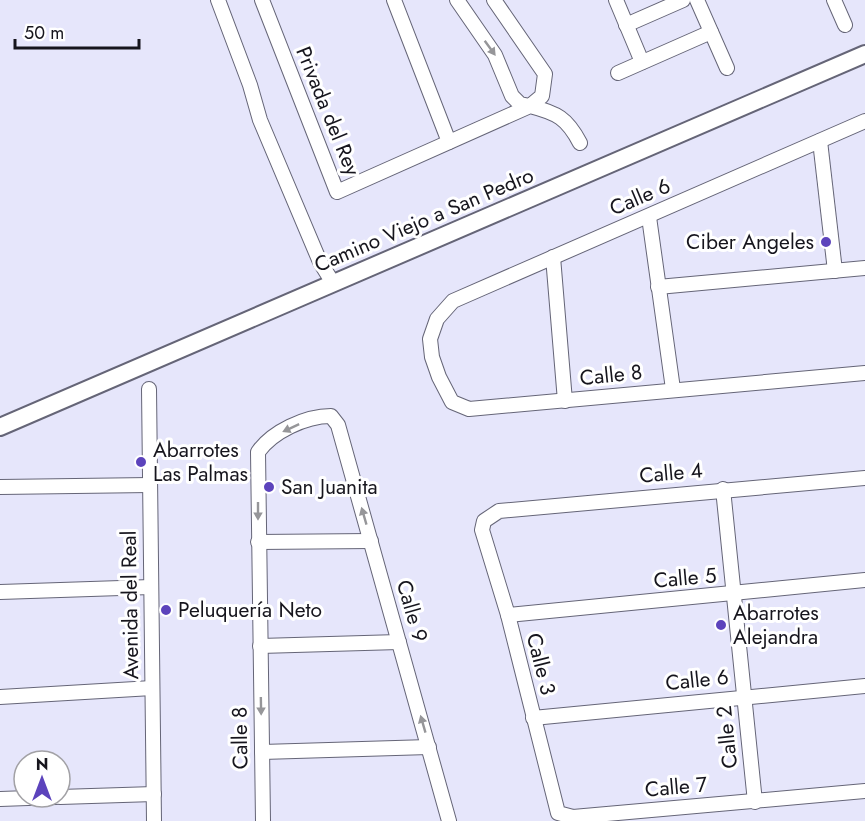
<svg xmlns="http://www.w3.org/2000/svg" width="865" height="821" font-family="Jost,sans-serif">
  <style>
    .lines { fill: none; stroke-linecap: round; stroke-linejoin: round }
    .minor-casing { stroke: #656577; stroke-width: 16 }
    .tertiary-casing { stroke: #656577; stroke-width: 20 }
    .minor { stroke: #fff; stroke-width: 14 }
    .tertiary { stroke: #fff; stroke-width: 16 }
    .oneway { fill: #969699 }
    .poi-dot { fill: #5c43bc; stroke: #fff; stroke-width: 2 }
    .labels { text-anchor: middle; stroke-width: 6; stroke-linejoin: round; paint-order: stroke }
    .street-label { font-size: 21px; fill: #16151d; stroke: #fff }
    .poi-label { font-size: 21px; fill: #16151d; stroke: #fff; text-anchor: start }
  </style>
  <rect width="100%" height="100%" fill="#e6e6fb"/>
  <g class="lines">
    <defs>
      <g id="minor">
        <path d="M 218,0 L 250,85 L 260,120 L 320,262 L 333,283"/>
        <path d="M 262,0 L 337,192 L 530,106 C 557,113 567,118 580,143"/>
        <path d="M 394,0 L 449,142"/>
        <path d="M 457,0 L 495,55 L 512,96 L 520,104 L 530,106 L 542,96 L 545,74 L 494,0"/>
        <path d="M 616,0 L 642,62"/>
        <path d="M 697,0 L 727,68"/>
        <path d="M 834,0 L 845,25"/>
        <path d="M 626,25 L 683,0"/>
        <path d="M 618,73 L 711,32"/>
        <path d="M 865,121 L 453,301 L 437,319 L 430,339 L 432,357 L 439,377 L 452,402 L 469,409 L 865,373"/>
        <path d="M 820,141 L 835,271"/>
        <path d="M 649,217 L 673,389"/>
        <path d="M 553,257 L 565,401"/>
        <path d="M 658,287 L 865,268"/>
        <path d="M 149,389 L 154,821"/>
        <path d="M 865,478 L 499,511 L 484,521 L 482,530 L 508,615 L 558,813 L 573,817 L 865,791"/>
        <path d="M 0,487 L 150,485"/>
        <path d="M 723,489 L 755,802"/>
        <path d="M 258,542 L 371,541"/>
        <path d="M 0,592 L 151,587"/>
        <path d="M 508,615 L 865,580"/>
        <path d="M 260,646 L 399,642"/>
        <path d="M 0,697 L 152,688"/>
        <path d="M 533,718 L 865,686"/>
        <path d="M 262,752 L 429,747"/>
        <path d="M 60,797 L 154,794"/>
        <path d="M 0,799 L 56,797"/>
        <path d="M 263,821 L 258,452 C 272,432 305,416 331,416 L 338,425 L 449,821"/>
      </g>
      <path id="tertiary" d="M 0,427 L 865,54"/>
    </defs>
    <use href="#minor" class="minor-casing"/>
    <use href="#tertiary" class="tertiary-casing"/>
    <use href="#minor" class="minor"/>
    <use href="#tertiary" class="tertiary"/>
  </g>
  <defs><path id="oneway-solid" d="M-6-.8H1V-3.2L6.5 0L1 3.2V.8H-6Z" transform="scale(1.5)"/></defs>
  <g class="oneway">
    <use href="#oneway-solid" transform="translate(490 48) rotate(54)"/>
    <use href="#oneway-solid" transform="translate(291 428) rotate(155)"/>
    <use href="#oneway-solid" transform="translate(258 511) rotate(90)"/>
    <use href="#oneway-solid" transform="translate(364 516) rotate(-106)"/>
    <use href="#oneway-solid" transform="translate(261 706) rotate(89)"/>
    <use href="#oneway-solid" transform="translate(423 724) rotate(-106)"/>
  </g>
  <g class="poi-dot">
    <circle cx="826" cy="242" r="6"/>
    <circle cx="141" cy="462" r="6"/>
    <circle cx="269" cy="487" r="6"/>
    <circle cx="166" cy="610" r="6"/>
    <circle cx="721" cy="625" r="6"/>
  </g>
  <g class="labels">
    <g class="street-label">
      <text transform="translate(328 111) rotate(68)" y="7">Privada del Rey</text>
      <text transform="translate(640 197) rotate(-23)" y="7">Calle 6</text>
      <text transform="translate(424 220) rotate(-23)" y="7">Camino Viejo a San Pedro</text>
      <text transform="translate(611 375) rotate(-6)" y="7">Calle 8</text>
      <text transform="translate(671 473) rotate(-5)" y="7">Calle 4</text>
      <text transform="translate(685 578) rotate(-5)" y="7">Calle 5</text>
      <text transform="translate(130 605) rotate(-91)" y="7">Avenida del Real</text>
      <text transform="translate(412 611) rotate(74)" y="7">Calle 9</text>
      <text transform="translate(541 664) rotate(76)" y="7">Calle 3</text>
      <text transform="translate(697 680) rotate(-6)" y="7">Calle 6</text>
      <text transform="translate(727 737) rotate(-96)" y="7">Calle 2</text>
      <text transform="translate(240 738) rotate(-91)" y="7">Calle 8</text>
      <text transform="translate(676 787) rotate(-5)" y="7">Calle 7</text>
    </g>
    <g class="poi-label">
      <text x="814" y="249" text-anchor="end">Ciber Angeles</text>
      <text x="153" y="457">Abarrotes<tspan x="153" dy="24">Las Palmas</tspan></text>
      <text x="281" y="494">San Juanita</text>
      <text x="178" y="617">Peluquería Neto</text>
      <text x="733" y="620">Abarrotes<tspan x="733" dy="24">Alejandra</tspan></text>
    </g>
  </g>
  <g transform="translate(42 779)"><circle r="28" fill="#ffffff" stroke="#a2a1a5" stroke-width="1.5"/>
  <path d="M0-4.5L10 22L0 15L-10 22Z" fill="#5c43bc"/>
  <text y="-9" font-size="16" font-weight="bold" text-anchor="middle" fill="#16151d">N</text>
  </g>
  <path d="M15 39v9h124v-9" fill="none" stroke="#16151d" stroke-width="3"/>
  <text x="24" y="39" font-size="18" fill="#16151d" stroke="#ffffff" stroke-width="4.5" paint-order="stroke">50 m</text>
</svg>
